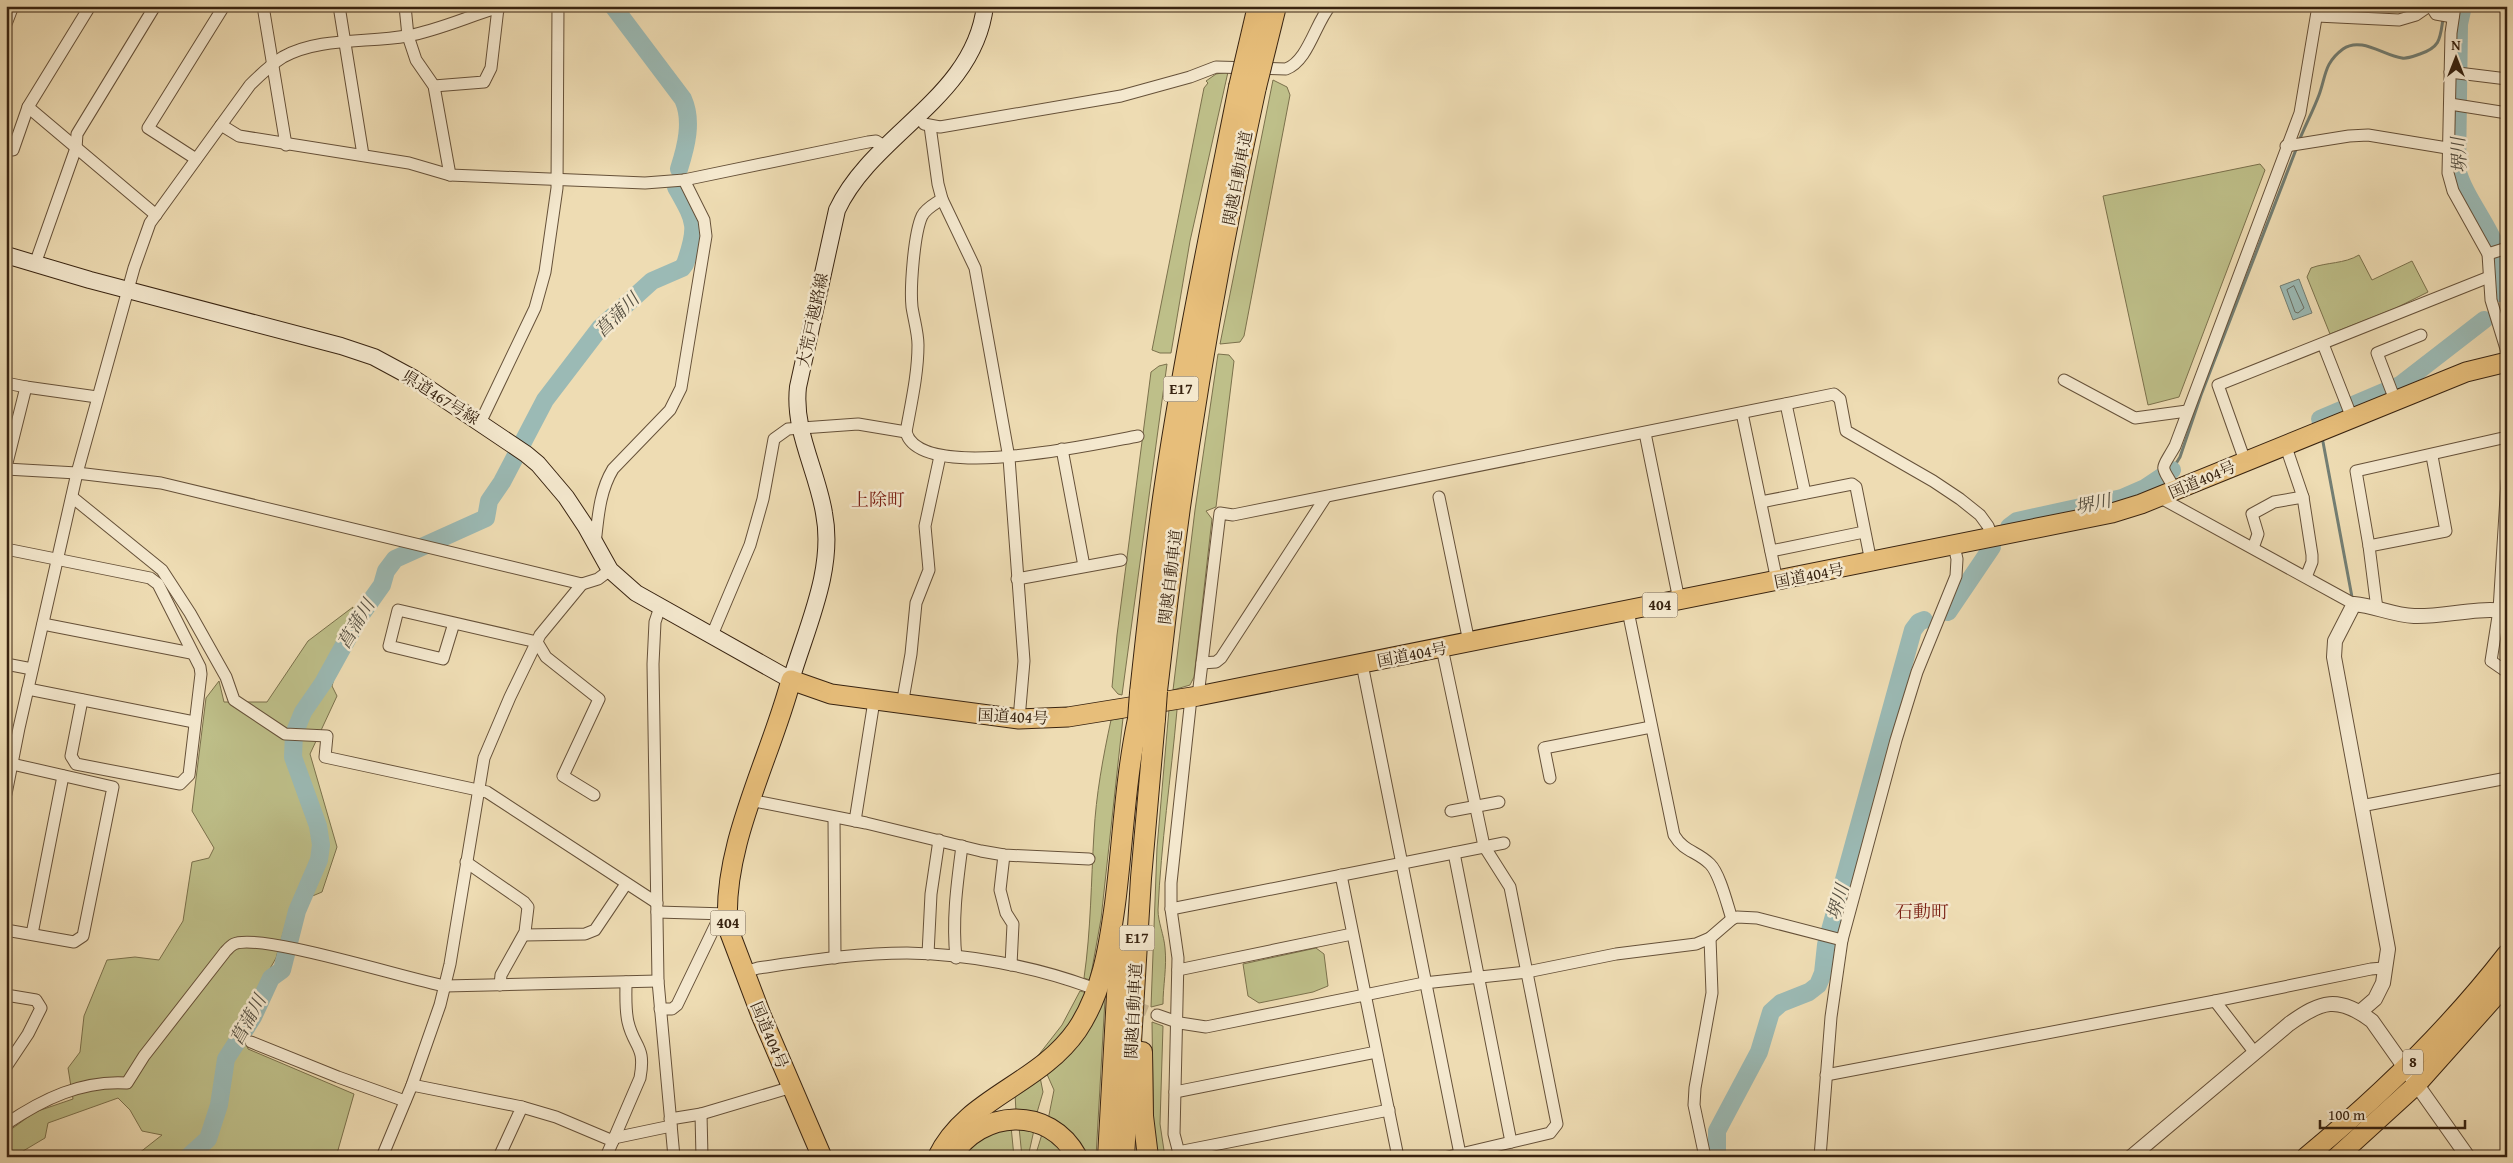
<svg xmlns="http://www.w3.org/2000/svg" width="2513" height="1163" font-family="'Gentium Book Plus','Noto Serif JP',serif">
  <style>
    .green { fill: #bebf89; stroke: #7b714c }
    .water { fill: #9bbab5; stroke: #737e73 }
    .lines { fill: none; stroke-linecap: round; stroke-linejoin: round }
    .shore { stroke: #6a6e62; stroke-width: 1 }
    .stream { stroke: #737e73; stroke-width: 3 }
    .river { stroke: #9bbab5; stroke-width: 18 }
    .minor-tunnel { stroke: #cab792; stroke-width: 11; stroke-dasharray: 11 5.5; stroke-linecap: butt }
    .minor-casing { stroke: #665139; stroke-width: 13 }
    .tertiary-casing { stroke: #665139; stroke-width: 16 }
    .secondary-casing { stroke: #382310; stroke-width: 18 }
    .trunk-casing { stroke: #382310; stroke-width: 21 }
    .motorway-casing { stroke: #382310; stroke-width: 22 }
    .minor { stroke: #f4e8ce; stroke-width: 11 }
    .tertiary { stroke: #f4e8ce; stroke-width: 14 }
    .secondary { stroke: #f4e8ce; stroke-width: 16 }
    .trunk { stroke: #e7be7a; stroke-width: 19 }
    .motorway { stroke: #e7be7a; stroke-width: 20 }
    .motorway-bridge-casing { stroke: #382310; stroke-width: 22; stroke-linecap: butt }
    .motorway-bridge { stroke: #e7be7a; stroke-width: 20 }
    .labels { text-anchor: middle; stroke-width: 5; stroke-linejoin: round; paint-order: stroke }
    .shield { fill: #f4e8ce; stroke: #705e49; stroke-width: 1 }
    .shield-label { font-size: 15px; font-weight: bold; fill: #382310 }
    .street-label { font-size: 16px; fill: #382310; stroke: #f4e8ce }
    .water-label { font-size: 18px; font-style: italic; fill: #565042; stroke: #f4e8ce }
    .neighbourhood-label { font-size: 18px; fill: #7a1f14; stroke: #f4e8ce }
  </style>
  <rect width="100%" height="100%" fill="#eedcb3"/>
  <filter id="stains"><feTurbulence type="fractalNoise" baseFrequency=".004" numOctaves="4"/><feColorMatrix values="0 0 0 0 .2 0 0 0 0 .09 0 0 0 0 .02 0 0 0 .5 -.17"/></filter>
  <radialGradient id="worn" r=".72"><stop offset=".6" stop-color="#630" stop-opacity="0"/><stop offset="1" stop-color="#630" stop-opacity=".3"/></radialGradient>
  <g class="green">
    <path d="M 1228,72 L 1190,241 L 1171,353 L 1160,353 L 1152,350 L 1204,88 L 1208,83 L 1206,81 L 1216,74 Z"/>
    <path d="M 1273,80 L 1287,87 L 1290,95 L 1244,336 L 1240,342 L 1220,344 Z"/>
    <path d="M 2260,164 L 2265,170 L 2179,397 L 2148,405 L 2103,196 Z"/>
    <path d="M 2359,255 L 2372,280 L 2412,261 L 2428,292 L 2396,308 L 2330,334 L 2307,277 L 2311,268 C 2327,262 2344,264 2359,255 Z"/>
    <path d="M 1218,354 L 1229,355 L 1234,361 L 1216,507 L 1206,511 L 1212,519 L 1194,677 L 1190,685 L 1173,690 L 1195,510 Z"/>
    <path d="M 1167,364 L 1122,695 L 1118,694 L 1112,687 L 1117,635 L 1151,372 L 1159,366 Z"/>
    <path d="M 353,607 L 332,686 L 337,696 L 310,754 L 337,847 L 322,892 L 291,905 L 276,958 L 242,1018 L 248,1049 L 354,1094 L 336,1157 L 134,1157 L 162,1135 L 142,1131 L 130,1110 L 118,1098 L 48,1123 L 45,1138 L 13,1157 L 6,1157 L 6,1133 L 35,1112 L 73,1099 L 68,1068 L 80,1052 L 84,1016 L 107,960 L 135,957 L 159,960 L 183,921 L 192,862 L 209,858 L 214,848 L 192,811 L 206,698 L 219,681 L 224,702 L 267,702 L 308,641 Z"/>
    <path d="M 1175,708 L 1177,710 C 1171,777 1161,844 1158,910 C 1158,922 1164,935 1165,948 C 1167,967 1163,986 1163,1004 L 1151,1007 L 1157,848 L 1169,709 Z"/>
    <path d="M 1123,718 L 1101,919 L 1090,980 L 1084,978 C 1091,930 1091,882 1094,833 C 1096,795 1103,757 1111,720 Z"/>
    <path d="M 1316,948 L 1324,954 L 1328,986 L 1313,992 L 1259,1003 L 1248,996 L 1243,964 Z"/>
    <path d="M 1080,991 L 1087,993 C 1074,1022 1064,1039 1037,1057 L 1062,1025 Z"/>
    <path d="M 1099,997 L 1105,999 L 1096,1157 L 1084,1157 L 1048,1120 L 1054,1090 L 1046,1072 Z"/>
    <path d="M 1152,1022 L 1163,1026 L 1160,1124 L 1165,1157 L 1154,1157 Z"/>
    <path d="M 1040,1077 L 1043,1092 L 1036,1116 L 1016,1112 L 1015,1094 Z"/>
    <path d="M 1011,1126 L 1014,1157 L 959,1157 L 971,1142 Z"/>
    <path d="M 1019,1127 L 1034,1130 L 1028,1157 L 1022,1157 Z"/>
    <path d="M 1042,1134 L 1049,1137 L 1067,1157 L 1035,1157 Z"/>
  </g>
  <path class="water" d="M 2299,279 L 2312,313 L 2293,320 L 2280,286 Z"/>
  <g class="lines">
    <path class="shore" d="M 2294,286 L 2304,308 L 2298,313 L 2295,312 L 2287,290 Z"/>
    <g class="stream">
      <path d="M 2299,141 C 2305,126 2313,111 2319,95 C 2326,76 2324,63 2343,49 C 2361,36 2384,56 2402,58 C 2408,59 2414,56 2420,54 C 2441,47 2440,38 2443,19"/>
      <path d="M 2323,442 L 2352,597"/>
      <path d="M 2172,470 L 2180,457 L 2201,395 L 2297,147"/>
    </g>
    <g class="river">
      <path d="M 613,6 L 683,99 C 693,121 686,147 679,169"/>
      <path d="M 2463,6 L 2459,24 L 2457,169 C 2468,211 2513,246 2500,293"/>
      <path d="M 2320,419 L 2400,385 L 2484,320"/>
      <path d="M 2009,527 L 2017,521 L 2122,498 L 2145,488 L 2172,470"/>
      <path d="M 1948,612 L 1992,547"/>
      <path d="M 188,1157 L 208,1139 L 219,1105 L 226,1059 L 253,1017 L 271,978 L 282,970 L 297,911 L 319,860 L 321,845 L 318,826 L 293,757 L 294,734 L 303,712 L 323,683 L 360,616 L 382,585 L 386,571 L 395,559 L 486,518 L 489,501 L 502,482 L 545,400 L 600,328 L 652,281 L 682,268 L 685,264 C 699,225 695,221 676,187"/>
      <path d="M 1717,1157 L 1717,1131 L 1759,1052 L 1771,1012 L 1781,1003 L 1809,992 L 1818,985 L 1823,973 L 1826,945 L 1913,630 L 1919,622 L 1924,620"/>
    </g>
    <path class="minor-tunnel" d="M 1091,988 L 1157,1015"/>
    <defs>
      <g id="minor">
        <path d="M 263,6 L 286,145"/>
        <path d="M 339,6 L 363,155"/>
        <path d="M 405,6 L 408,36 L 416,60 L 434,86 L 450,175"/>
        <path d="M 2431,6 L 2436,14 L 2453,17"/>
        <path d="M 2455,6 L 2451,33 L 2448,173 L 2453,191 L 2488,254 L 2491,300 L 2507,352"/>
        <path d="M 2317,16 L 2399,20 L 2416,15 L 2429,6"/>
        <path d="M 6,24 L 13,6"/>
        <path d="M 2450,72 L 2507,79"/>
        <path d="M 434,86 L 484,82 L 491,68 L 498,8"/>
        <path d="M 2450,104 L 2507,113"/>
        <path d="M 28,107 L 156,215"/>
        <path d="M 924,124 L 940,127 L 1121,96 L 1190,77 L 1216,67 L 1286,69 C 1308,61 1315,24 1330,6"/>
        <path d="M 221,125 L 239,136 L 409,163 L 450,175 L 645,183 L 684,180 L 868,142 L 876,141 L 887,148"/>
        <path d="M 930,126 L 938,184 L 942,199 L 975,268 L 1009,458 L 1024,661 L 1019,719"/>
        <path d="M 2286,146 L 2349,136 L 2368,135 L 2447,148"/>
        <path d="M 6,147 L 13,150 L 28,107 L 90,6"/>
        <path d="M 196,159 L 148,128 L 224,6"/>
        <path d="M 2488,254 L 2507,248"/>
        <path d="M 35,264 L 76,148 L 77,134 L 155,6"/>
        <path d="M 2323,344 L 2352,418"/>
        <path d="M 2064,380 L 2135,418 L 2187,411"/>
        <path d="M 6,383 L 26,387 L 6,467"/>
        <path d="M 26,387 L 97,397"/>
        <path d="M 2395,400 L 2377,353 L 2421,335"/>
        <path d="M 1786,404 L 1805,493"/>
        <path d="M 1742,413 L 1777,581"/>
        <path d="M 481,421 L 535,308 L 545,272 L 557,188 L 558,6"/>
        <path d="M 906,432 C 911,404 918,374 918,345 C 918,333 914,320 912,307 C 910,288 914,233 922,216 C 926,208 935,204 942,199"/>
        <path d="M 1645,433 L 1679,600"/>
        <path d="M 2285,444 L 2303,497 L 2312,555 L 2312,562 L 2306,577"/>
        <path d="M 1062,449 L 1084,566"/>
        <path d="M 2245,461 L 2218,385 L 2489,277"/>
        <path d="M 6,469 L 77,473 L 161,483 L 582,584 L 598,579 L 610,570"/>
        <path d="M 2507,481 L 2499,610 L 2491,661 L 2507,672"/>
        <path d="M 2175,490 C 2160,462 2160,473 2175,446 L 2300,113 L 2318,6"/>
        <path d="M 72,497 L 162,570 L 190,613 L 226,677 L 234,700 L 285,734 L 327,736 L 325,757 L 487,792 L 657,903"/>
        <path d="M 1439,497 L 1469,642"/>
        <path d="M 2159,497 L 2354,604"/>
        <path d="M 1761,502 L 1852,484 L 1856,487 L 1871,562"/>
        <path d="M 595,544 C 598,519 599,492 613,469 L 670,410 L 681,388 L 706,236 L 704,220 L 684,180"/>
        <path d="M 2369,546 L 2446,531 L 2432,456"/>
        <path d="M 2253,548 L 2258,534 L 2252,514 L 2274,502 L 2303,497"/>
        <path d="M 6,549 L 150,578 L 158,584 L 200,667 L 201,674 L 189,775 L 180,784 L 76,764 L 71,756 L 82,700"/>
        <path d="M 1771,551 L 1864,532"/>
        <path d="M 1017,579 L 1121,560"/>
        <path d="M 660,607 L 655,622 L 653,664 L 658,981 L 674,1157"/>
        <path d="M 2377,609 L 2369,546 L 2356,471 L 2507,437"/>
        <path d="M 1628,611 L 1674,835 C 1684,852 1697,851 1710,864 C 1720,874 1727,904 1732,919"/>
        <path d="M 454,623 L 443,659 L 389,646 L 398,610 L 537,642 L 546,657 L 599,699 L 563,776 L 594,795"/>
        <path d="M 43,624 L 191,653"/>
        <path d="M 712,635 L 750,545 L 763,499 L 774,439 L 788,429 L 858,424 L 906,432 C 920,484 1099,443 1138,436"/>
        <path d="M 1442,648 L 1484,846 L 1510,887 L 1557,1124 L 1550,1133 L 1448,1157"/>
        <path d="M 1202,663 L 1216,662 L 1221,658 L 1325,498"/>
        <path d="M 6,664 L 32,669"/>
        <path d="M 1362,664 L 1460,1154"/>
        <path d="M 28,689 L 194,722"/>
        <path d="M 1198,696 L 1220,513 L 1233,515 L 1834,394 L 1840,399 L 1846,431 L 1933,481 L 1960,499 L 1980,515 L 1988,526 L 1993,538"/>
        <path d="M 902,705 L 911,654 L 916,603 L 929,570 L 925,526 L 940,456"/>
        <path d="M 1550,778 L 1544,748 L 1651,727"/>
        <path d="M 6,794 L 19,728 L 77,473 L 134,268 L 150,223 L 250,85 C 260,75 270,65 283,57 C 319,37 367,43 407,36 C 440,30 471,15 503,6"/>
        <path d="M 750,800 L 866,823 L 981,851 L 1004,855 L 1089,859"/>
        <path d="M 2361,806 L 2507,778"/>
        <path d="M 1451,811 L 1499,802"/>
        <path d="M 834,818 L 835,958"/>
        <path d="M 855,821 L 874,701"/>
        <path d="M 1454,853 L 1511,1142"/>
        <path d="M 1004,855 L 1000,890 L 1006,913 L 1013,924 L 1011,965"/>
        <path d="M 466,862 L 524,902 L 528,907 L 525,932 L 501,975 L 500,985"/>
        <path d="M 1341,875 L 1398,1157"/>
        <path d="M 1171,909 L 1504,843"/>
        <path d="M 657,912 L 727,914"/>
        <path d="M 6,930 L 74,942 L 83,936 L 113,787 L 12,764"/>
        <path d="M 32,934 L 63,776"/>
        <path d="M 524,935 L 585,934 L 595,930 L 626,884"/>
        <path d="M 928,954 L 931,894 L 939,840"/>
        <path d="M 956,958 C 952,919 957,884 962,846"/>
        <path d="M 1178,970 L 1352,934"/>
        <path d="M 745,972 L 758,968 C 807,961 857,953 907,953 C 967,954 1033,966 1090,987"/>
        <path d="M 6,995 L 36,1000 L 41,1008 L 28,1034 L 6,1067"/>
        <path d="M 2215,1001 L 2255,1053"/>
        <path d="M 660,1009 L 672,1009 L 677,1005 L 717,922 L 727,914"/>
        <path d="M 1157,1015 L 1180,1023 L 1206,1027 L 1424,983 L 1527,972 L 1616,954 L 1696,944 L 1710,938 L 1732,919 L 1737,917 L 1757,918 L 1842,940"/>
        <path d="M 251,1042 L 338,1077 L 405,1101"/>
        <path d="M 1826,1075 L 2215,1001 L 2371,969 L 2383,968"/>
        <path d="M 412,1085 L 522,1107 L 499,1157"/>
        <path d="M 1175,1092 L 1376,1052"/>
        <path d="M 522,1107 L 556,1117 L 613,1141"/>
        <path d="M 701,1114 L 702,1157"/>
        <path d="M 670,1119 L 701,1114 L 792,1087"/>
        <path d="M 6,1124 C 43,1099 82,1080 127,1083 L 144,1056 L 225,952 C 227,950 230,946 234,944 C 259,932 407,979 445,986 L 658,981"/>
        <path d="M 614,1138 L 671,1126"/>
        <path d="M 1178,1152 L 1389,1110"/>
        <path d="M 382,1157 L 412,1085 L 440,1005 L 450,964 L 484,758 L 510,697 L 540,635 L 582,584"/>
        <path d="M 606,1157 L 640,1078 C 646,1045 634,1048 628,1022 C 625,1009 626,995 626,982"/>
        <path d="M 1180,1157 L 1174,1134 L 1178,958 L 1171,909 L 1171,883 L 1191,698"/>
        <path d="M 1705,1157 L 1694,1105 L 1695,1088 L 1712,993 L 1710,938"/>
        <path d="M 1820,1157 L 1831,1017 L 1842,940 L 1896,740 L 1917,672 L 1956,576 L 1957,559 L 1954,546"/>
      </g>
      <g id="tertiary">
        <path d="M 2360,1012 L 2375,999 L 2383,983 L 2388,949 L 2334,657 L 2335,641 L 2354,604 C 2375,606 2393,615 2414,616 C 2446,617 2472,607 2507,611"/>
        <path d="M 2131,1157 L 2289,1024 C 2321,1001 2338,995 2372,1021 L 2468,1157"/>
      </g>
      <path id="secondary" d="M 6,255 L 90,280 L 341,346 L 374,357 L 413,378 L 526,454 L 538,464 L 566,497 L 586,527 L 610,570 L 636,593 L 791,680 C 807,626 835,569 824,513 C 817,470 793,431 798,387 L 837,210 C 873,133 974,98 985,6"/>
      <g id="trunk">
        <path d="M 822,1157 L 761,1015 L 728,928 C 721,847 771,757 791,680 L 831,694 L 1019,719 L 1068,717 L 1198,696 L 2112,513 L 2141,504 L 2466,372 L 2507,362"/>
        <path d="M 2306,1157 C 2380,1096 2448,1030 2507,954"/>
        <path d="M 2337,1157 L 2416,1085 L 2507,983"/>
      </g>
      <g id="motorway">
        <path d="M 1157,691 C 1179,488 1212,286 1256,87"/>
        <path d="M 1140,693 C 1147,628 1154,563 1163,498 C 1183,360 1212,223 1239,87"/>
        <path d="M 1142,1052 L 1143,1116 L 1148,1157"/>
        <path d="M 938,1157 C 966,1098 1039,1085 1077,1030 C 1102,993 1109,948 1115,904 C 1123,842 1125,780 1138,719"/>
        <path d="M 951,1157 C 981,1109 1049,1105 1077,1157"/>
        <path d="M 1108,1157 L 1120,941"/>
        <path d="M 1124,1157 L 1141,878 L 1155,719"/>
      </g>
    </defs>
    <use href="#minor" class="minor-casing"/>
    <use href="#tertiary" class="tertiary-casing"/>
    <use href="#secondary" class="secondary-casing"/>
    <use href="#trunk" class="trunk-casing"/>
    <use href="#motorway" class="motorway-casing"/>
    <use href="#minor" class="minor"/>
    <use href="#tertiary" class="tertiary"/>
    <use href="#secondary" class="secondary"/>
    <use href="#trunk" class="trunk"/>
    <use href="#motorway" class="motorway"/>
    <defs>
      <g id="motorway-bridge">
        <path d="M 1239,87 L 1258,6"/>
        <path d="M 1256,87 L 1276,6"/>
        <path d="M 1138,719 L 1140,693"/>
        <path d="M 1155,719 L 1157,691"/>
      </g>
    </defs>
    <use href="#motorway-bridge" class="motorway-bridge-casing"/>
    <use href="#motorway-bridge" class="motorway-bridge"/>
  </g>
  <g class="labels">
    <g class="shield">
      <rect x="1163.5" y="376.5" width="35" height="25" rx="4"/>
      <rect x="1642.5" y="592.5" width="35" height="25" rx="4"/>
      <rect x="710.5" y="910.5" width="35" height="25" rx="4"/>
      <rect x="1119.5" y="925.5" width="35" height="25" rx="4"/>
      <rect x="2403" y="1049.5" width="20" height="25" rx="4"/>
    </g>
    <g class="shield-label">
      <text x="1181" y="394">E17</text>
      <text x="1660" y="610">404</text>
      <text x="728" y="928">404</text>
      <text x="1137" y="943">E17</text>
      <text x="2413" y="1067">8</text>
    </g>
    <g class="street-label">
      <text transform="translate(1237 178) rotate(-79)" y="6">関越自動車道</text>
      <text transform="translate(812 320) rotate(-78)" y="6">大荒戸越路線</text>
      <text transform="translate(441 397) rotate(32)" y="6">県道467号線</text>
      <text transform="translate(2202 479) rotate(-23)" y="6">国道404号</text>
      <text transform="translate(1809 575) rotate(-11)" y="6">国道404号</text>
      <text transform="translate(1170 577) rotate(-83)" y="6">関越自動車道</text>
      <text transform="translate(1412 654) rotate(-11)" y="6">国道404号</text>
      <text transform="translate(1013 716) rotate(3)" y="6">国道404号</text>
      <text transform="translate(1133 1011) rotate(-87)" y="6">関越自動車道</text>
      <text transform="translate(770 1035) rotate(67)" y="6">国道404号</text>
    </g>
    <g class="water-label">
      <text transform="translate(2459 155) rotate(-93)" y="6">堺川</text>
      <text transform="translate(617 315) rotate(-45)" y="6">菖蒲川</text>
      <text transform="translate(2093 504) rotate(-12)" y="6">堺川</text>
      <text transform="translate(356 624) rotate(-59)" y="6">菖蒲川</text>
      <text transform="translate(1838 902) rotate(-74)" y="6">堺川</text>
      <text transform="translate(248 1020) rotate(-61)" y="6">菖蒲川</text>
    </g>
    <g class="neighbourhood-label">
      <text x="878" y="506">上除町</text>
      <text x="1922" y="918">石動町</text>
    </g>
  </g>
  <rect width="2513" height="1163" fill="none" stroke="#eedcb3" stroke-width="25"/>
  <rect x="8" y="8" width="2498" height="1148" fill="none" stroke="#382310" stroke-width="2.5"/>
  <rect x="12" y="12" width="2488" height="1138" fill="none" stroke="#382310"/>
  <g transform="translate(2456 58)" stroke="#f4e8ce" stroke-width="4" paint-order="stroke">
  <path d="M0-4L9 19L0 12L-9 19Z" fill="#382310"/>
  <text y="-8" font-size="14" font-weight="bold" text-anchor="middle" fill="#382310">N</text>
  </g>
  <path d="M2320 1120v8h145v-8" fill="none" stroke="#382310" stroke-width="2.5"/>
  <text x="2328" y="1120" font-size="15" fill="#382310" stroke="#f4e8ce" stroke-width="4" paint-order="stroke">100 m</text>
  <rect width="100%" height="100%" filter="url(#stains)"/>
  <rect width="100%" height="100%" fill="url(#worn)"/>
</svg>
